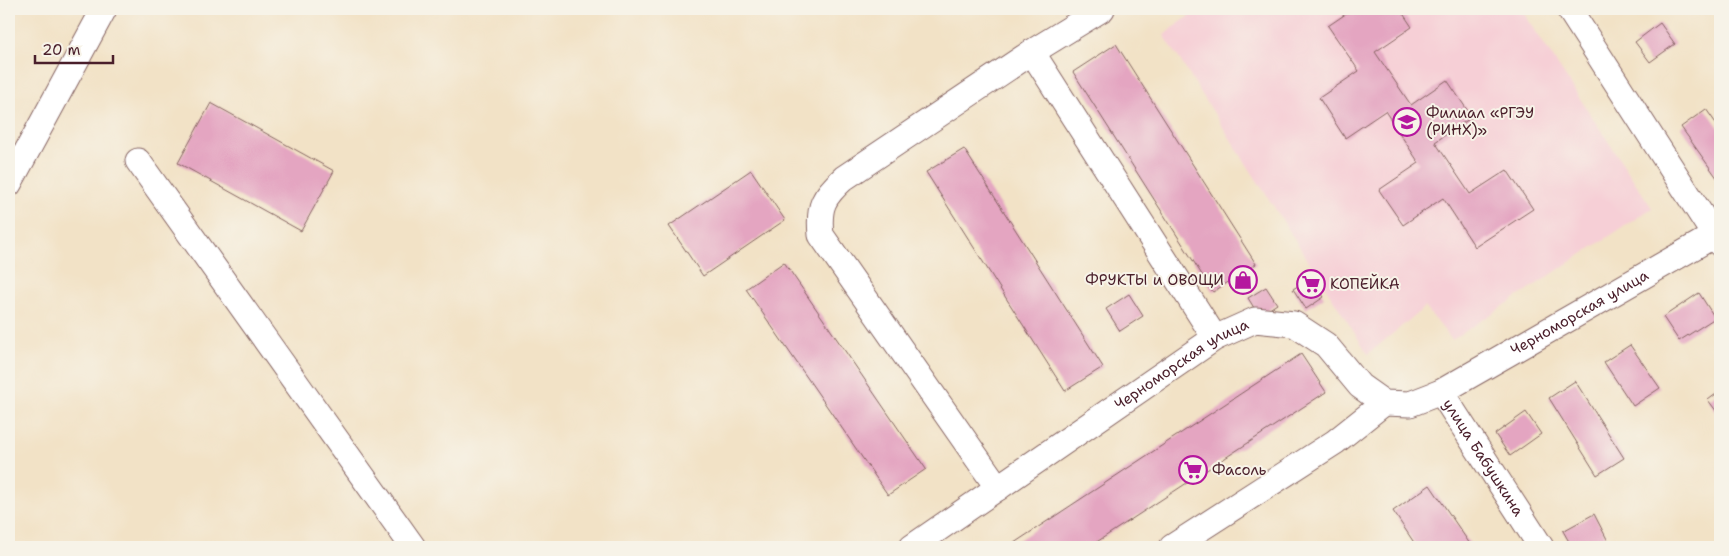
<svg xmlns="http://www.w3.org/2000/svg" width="1729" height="556" font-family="'Shantell Sans',sans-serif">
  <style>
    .built { fill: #f6cfd6 }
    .building { fill: #e4a5c1 }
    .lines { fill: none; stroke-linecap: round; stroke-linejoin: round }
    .minor-casing { stroke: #856361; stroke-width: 27 }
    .minor { stroke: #fff; stroke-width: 25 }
    .labels { text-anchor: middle; stroke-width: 4; stroke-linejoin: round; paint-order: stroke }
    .poi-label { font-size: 15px; fill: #4a1f2b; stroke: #f7f3e8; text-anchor: start }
    .street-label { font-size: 15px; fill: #4a1f2b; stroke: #f7f3e8 }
  </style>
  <rect width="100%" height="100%" fill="#f7f3e8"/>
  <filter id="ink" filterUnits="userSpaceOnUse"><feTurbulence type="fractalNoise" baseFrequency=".02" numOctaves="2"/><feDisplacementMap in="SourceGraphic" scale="10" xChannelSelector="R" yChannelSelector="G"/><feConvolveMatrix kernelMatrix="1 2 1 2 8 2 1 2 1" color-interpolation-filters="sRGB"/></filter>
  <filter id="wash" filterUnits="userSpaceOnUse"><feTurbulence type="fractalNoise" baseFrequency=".0096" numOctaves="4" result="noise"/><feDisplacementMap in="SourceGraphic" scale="20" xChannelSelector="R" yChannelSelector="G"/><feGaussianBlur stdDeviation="1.12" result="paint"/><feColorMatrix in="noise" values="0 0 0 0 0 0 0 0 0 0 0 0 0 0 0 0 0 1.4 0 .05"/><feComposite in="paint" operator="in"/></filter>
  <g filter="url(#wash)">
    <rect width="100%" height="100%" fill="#f2e2c6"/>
    <path class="built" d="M 1198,9 L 1521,9 L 1652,208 L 1452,340 L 1425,307 L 1368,354 L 1164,35 Z"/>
    <g id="blocks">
      <g class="building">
        <path d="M 1353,9 L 1400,9 L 1412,27 L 1375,52 L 1411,105 L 1447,80 L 1472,117 L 1435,142 L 1470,194 L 1507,170 L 1533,209 L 1475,247 L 1443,198 L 1403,225 L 1379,190 L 1419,163 L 1385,111 L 1345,138 L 1319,98 L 1359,71 L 1328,26 Z"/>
        <path d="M 1660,23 L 1675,44 L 1650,62 L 1635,42 Z"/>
        <path d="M 1116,44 L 1256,264 L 1213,292 L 1073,72 Z"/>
        <path d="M 211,103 L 334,171 L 301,231 L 178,163 Z"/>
        <path d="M 1706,109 L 1720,129 L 1720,182 L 1681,127 Z"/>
        <path d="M 964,149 L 1103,367 L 1065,391 L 926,172 Z"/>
        <path d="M 751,170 L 785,220 L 703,276 L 669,226 Z"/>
        <path d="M 784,262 L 926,469 L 888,495 L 746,289 Z"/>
        <path d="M 1311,278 L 1324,297 L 1306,309 L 1293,289 Z"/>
        <path d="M 1266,287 L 1277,304 L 1259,316 L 1248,298 Z"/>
        <path d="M 1699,293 L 1715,318 L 1679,341 L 1663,317 Z"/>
        <path d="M 1129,294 L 1143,316 L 1120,331 L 1106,309 Z"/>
        <path d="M 1630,345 L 1660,388 L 1633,406 L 1604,362 Z"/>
        <path d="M 1301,354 L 1326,392 L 1089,547 L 1008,547 Z"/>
        <path d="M 1575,381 L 1624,458 L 1597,475 L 1549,398 Z"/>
        <path d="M 1720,391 L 1720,416 L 1708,400 Z"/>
        <path d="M 1526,412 L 1541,434 L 1510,456 L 1495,434 Z"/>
        <path d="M 1430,485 L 1472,547 L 1417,547 L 1393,511 Z"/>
        <path d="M 1594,514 L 1609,543 L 1601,547 L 1572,547 L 1563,531 Z"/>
      </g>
    </g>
  </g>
  <g filter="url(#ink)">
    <use href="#blocks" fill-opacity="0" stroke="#856361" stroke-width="1"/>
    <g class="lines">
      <defs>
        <g id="minor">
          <path d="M 1569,9 L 1720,244"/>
          <path d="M 1032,52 L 1215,338"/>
          <path d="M 138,161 L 413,547"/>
          <path d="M 9,184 L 104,9"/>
          <path id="s1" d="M 1441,392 L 1541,547"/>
          <path d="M 998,488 L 821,235 C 818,206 823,197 844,178 L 1032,52 L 1102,9"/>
          <path id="s2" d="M 912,547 L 1215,338 L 1255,320 L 1294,324 L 1326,345 L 1360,386 L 1384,403 L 1410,404 L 1441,392 L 1720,232"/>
          <path d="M 1172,547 L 1335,442 L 1384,403"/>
        </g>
      </defs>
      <use href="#minor" class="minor-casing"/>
      <use href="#minor" class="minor"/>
    </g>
  </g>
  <defs>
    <symbol id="university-ring" viewBox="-11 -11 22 22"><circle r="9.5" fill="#f7f3e8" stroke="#b5179e" stroke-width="1.5"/><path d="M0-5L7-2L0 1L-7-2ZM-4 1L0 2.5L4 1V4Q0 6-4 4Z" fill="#b5179e"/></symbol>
    <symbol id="shop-ring" viewBox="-11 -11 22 22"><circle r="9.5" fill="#f7f3e8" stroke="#b5179e" stroke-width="1.5"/><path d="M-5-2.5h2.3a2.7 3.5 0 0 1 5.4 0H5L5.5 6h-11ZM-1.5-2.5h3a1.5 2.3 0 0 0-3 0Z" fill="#b5179e"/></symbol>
    <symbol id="supermarket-ring" viewBox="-11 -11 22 22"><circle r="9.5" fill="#f7f3e8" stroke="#b5179e" stroke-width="1.5"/><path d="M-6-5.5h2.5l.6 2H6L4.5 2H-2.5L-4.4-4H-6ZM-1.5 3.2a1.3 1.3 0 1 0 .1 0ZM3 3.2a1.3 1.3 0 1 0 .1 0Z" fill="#b5179e"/></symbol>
  </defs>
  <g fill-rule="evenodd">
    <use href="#university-ring" x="1391" y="106" width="32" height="32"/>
    <use href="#shop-ring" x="1227" y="264" width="32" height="32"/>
    <use href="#supermarket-ring" x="1295" y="268" width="32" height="32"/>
    <use href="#supermarket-ring" x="1177" y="454" width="32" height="32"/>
  </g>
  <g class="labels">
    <g class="poi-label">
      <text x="1426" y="118">Филиал «РГЭУ<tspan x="1426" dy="17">(РИНХ)»</tspan></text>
      <text x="1224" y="285" text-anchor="end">ФРУКТЫ и ОВОЩИ</text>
      <text x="1330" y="289">КОПЕЙКА</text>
      <text x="1212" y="475">Фасоль</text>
    </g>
    <g class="street-label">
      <text dy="5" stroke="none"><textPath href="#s2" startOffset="791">Черноморская улица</textPath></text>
      <text dy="5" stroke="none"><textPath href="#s2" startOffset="326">Черноморская улица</textPath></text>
      <text dy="5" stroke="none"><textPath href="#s1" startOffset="78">улица Бабушкина</textPath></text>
    </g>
  </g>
  <rect width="1729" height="556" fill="none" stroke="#f7f3e8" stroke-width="30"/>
  <path d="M35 55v8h78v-8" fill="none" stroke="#4a1f2b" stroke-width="2.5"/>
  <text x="42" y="55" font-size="15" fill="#4a1f2b" stroke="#f7f3e8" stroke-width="4" paint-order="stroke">20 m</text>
</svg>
